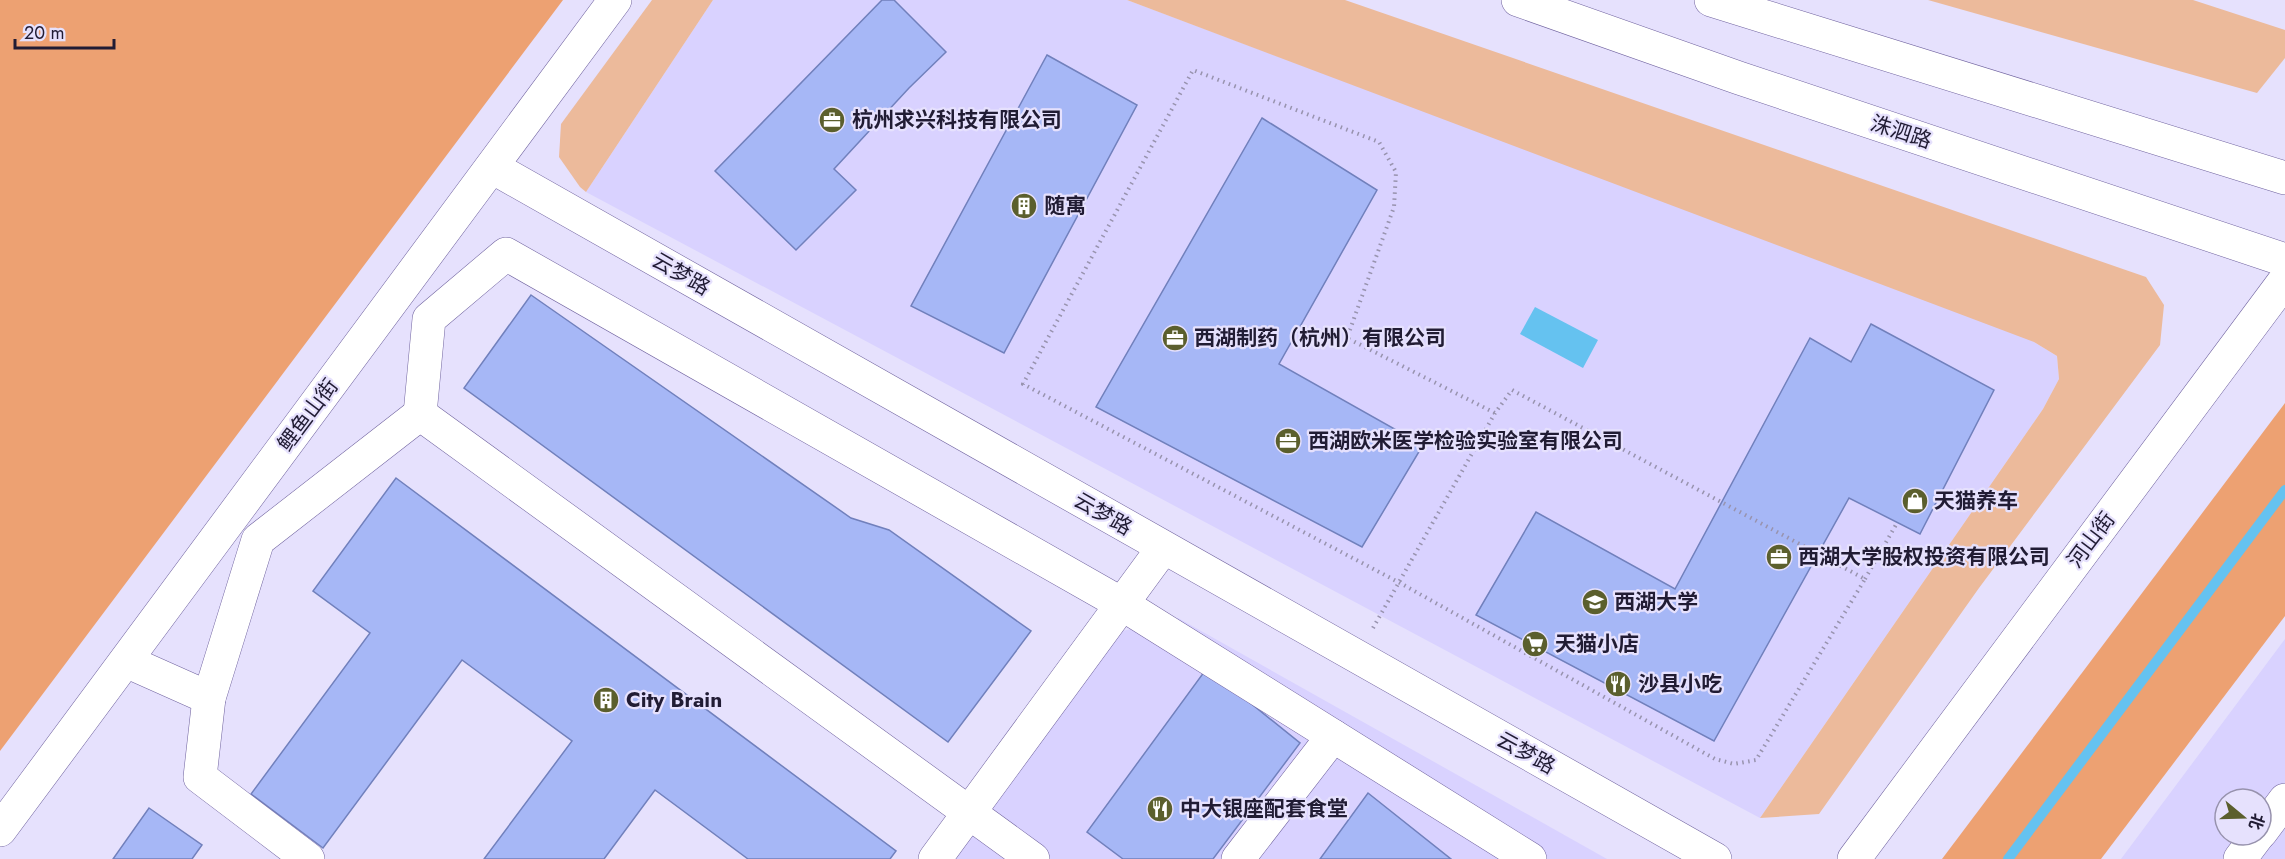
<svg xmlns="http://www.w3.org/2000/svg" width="2285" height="859" font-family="Jost,'Noto Sans SC',sans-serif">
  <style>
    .built { fill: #d9d2ff; fill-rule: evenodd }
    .green { fill: #ecba9b }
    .forest { fill: #eda172 }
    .water { fill: #65c2f0 }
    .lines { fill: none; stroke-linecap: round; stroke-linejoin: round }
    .stream { stroke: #65c2f0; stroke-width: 10 }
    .building { fill: #a6b7f6; stroke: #7180bc; stroke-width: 1.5 }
    .minor-casing { stroke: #70639f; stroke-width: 34 }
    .path { stroke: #9893ae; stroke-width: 4; stroke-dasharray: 1.5 4.5; stroke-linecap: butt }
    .minor { stroke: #fff; stroke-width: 33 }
    .labels { text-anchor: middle; stroke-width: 4.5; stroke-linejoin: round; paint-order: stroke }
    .poi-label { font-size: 21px; font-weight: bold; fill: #211c34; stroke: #e6e1fd; text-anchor: start }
    .street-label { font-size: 21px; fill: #211c34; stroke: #e6e1fd }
  </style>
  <rect width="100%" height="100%" fill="#e6e1fd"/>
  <g class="built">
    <path d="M 713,0 L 1127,0 L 2026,337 L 2057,356 L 2059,379 L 2043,409 L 1760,818 L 586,192 Z"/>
    <path d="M 1178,618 L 1607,859 L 952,859 L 1114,633 Z"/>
    <path d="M 2285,639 L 2285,859 L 2121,859 ZM 2225,799 L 2261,799 L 2261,835 L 2225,835 Z"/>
  </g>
  <g class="green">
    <path d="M 652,0 L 713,0 L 586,192 L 580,187 L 559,157 L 561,124 Z"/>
    <path d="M 1127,0 L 1345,0 L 2146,277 L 2164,305 L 2160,345 L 1979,588 L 1819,814 L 1760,818 L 2043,409 L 2059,379 L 2057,356 L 2034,342 Z"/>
    <path d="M 1928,0 L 2193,0 L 2285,30 L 2285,58 L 2257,93 Z"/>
  </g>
  <g class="forest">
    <path d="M 0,0 L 563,0 L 0,751 Z"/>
    <path d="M 2285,403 L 2285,616 L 2101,859 L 1942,859 Z"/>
  </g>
  <path class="water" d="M 1535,307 L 1598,340 L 1583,368 L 1520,334 Z"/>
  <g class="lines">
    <path class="stream" d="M 2008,859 L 2285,490"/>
  </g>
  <g class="building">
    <path d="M 882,0 L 894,0 L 946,52 L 909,88 L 834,169 L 856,190 L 796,250 L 715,171 Z"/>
    <path d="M 1047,55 L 1137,105 L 1004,353 L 911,306 Z"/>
    <path d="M 1262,118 L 1377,190 L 1279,364 L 1423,445 L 1362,547 L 1096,407 Z"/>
    <path d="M 531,295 L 851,518 L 889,530 L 1031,631 L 948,742 L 464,388 Z"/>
    <path d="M 1871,324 L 1994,390 L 1920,534 L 1849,498 L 1714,741 L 1476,615 L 1536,512 L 1675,589 L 1810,338 L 1851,362 Z"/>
    <path d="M 396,478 L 896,851 L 890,859 L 748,859 L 655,790 L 604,859 L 484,859 L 572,741 L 462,660 L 323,848 L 251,794 L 370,633 L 313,591 Z"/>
    <path d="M 1207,668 L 1300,743 L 1213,859 L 1123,859 L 1087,832 Z"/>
    <path d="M 1368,793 L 1451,859 L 1320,859 Z"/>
    <path d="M 149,808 L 202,845 L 192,859 L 113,859 Z"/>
  </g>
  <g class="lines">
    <defs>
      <g id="minor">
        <path d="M 1518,0 L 1739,78 L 2285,260"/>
        <path d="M 1711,0 L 2285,178"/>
        <path d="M 492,167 L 1715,859"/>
        <path d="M 420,414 L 429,319 L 506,254 L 1122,604 L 1530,859"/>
        <path d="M 126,661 L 209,698 L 258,540 L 420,414 L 1033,859"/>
        <path d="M 209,698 L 200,777 L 308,859"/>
        <path d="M 0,830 L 615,0"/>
        <path d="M 2261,832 L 2285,800"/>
        <path d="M 935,859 L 1163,548"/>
        <path d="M 1238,859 L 1333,736"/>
        <path d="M 1854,859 L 2285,280"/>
        <path d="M 2240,859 L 2258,835"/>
      </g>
    </defs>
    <use href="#minor" class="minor-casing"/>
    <g class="path">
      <path d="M 1865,579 L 1897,523"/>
      <path d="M 1373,628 L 1495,413 L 1512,390 L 1865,579 L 1756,760 L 1734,764 L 1715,759 L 1400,583 L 1023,384 L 1193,70 L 1379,142 L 1396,172 L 1394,207 L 1347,338 L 1495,413"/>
    </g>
    <use href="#minor" class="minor"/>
  </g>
  <defs>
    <symbol id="office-disc" viewBox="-11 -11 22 22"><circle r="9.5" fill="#5b5f2d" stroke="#e6e1fd"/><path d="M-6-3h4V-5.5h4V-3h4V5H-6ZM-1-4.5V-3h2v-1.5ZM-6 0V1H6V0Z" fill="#fff"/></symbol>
    <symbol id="building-disc" viewBox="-11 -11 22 22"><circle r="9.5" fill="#5b5f2d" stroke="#e6e1fd"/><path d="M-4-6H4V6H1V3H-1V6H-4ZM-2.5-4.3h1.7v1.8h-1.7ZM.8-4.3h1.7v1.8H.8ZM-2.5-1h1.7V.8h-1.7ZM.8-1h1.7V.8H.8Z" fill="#fff"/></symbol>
    <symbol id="shop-disc" viewBox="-11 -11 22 22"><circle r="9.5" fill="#5b5f2d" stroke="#e6e1fd"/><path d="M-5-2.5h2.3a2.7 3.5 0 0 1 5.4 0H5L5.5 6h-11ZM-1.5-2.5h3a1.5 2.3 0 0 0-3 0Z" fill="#fff"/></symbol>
    <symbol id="university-disc" viewBox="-11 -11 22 22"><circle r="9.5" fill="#5b5f2d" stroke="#e6e1fd"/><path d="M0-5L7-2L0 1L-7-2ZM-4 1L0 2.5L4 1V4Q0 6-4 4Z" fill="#fff"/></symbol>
    <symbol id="supermarket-disc" viewBox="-11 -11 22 22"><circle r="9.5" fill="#5b5f2d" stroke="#e6e1fd"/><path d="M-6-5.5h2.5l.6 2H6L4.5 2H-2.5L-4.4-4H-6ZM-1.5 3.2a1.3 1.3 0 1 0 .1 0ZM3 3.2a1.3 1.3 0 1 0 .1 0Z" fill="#fff"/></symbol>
    <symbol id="restaurant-disc" viewBox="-11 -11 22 22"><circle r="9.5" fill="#5b5f2d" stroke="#e6e1fd"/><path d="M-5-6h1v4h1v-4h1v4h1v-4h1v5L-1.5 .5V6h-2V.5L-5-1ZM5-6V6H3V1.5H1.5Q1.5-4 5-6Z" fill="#fff"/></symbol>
  </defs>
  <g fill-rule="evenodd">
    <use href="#office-disc" x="817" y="105" width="30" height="30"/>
    <use href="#building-disc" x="1009" y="191" width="30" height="30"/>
    <use href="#office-disc" x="1160" y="323" width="30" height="30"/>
    <use href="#office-disc" x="1273" y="426" width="30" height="30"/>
    <use href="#shop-disc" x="1900" y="486" width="30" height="30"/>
    <use href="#office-disc" x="1764" y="542" width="30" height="30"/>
    <use href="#university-disc" x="1580" y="587" width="30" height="30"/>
    <use href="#supermarket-disc" x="1520" y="629" width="30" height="30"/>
    <use href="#restaurant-disc" x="1603" y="669" width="30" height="30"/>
    <use href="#building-disc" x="591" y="685" width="30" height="30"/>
    <use href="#restaurant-disc" x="1145" y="794" width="30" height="30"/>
  </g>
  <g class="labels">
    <g class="poi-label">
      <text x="852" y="127">杭州求兴科技有限公司</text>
      <text x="1044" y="213">随寓</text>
      <text x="1194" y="345">西湖制药（杭州）有限公司</text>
      <text x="1308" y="448">西湖欧米医学检验实验室有限公司</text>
      <text x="1934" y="508">天猫养车</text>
      <text x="1798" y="564">西湖大学股权投资有限公司</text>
      <text x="1614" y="609">西湖大学</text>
      <text x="1555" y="651">天猫小店</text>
      <text x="1638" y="691">沙县小吃</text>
      <text x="626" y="707">City Brain</text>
      <text x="1180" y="816">中大银座配套食堂</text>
    </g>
    <g class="street-label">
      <text transform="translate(1901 132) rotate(18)" y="7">洙泗路</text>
      <text transform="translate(681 274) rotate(30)" y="7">云梦路</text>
      <text transform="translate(308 415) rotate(-53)" y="7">鲤鱼山街</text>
      <text transform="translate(1103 514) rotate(30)" y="7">云梦路</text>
      <text transform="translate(2091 540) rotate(-53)" y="7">河山街</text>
      <text transform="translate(1526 753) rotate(29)" y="7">云梦路</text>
    </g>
  </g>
  <g transform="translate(2243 817) rotate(109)"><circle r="28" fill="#e6e1fd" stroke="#9792ad" stroke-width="1.5"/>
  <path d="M0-4.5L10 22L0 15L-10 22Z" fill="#5b5f2d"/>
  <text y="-9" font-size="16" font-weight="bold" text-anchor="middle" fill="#211c34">北</text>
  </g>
  <path d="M15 39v9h99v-9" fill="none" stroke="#211c34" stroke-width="3"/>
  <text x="24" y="39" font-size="18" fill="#211c34" stroke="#e6e1fd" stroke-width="4.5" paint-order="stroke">20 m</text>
</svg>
